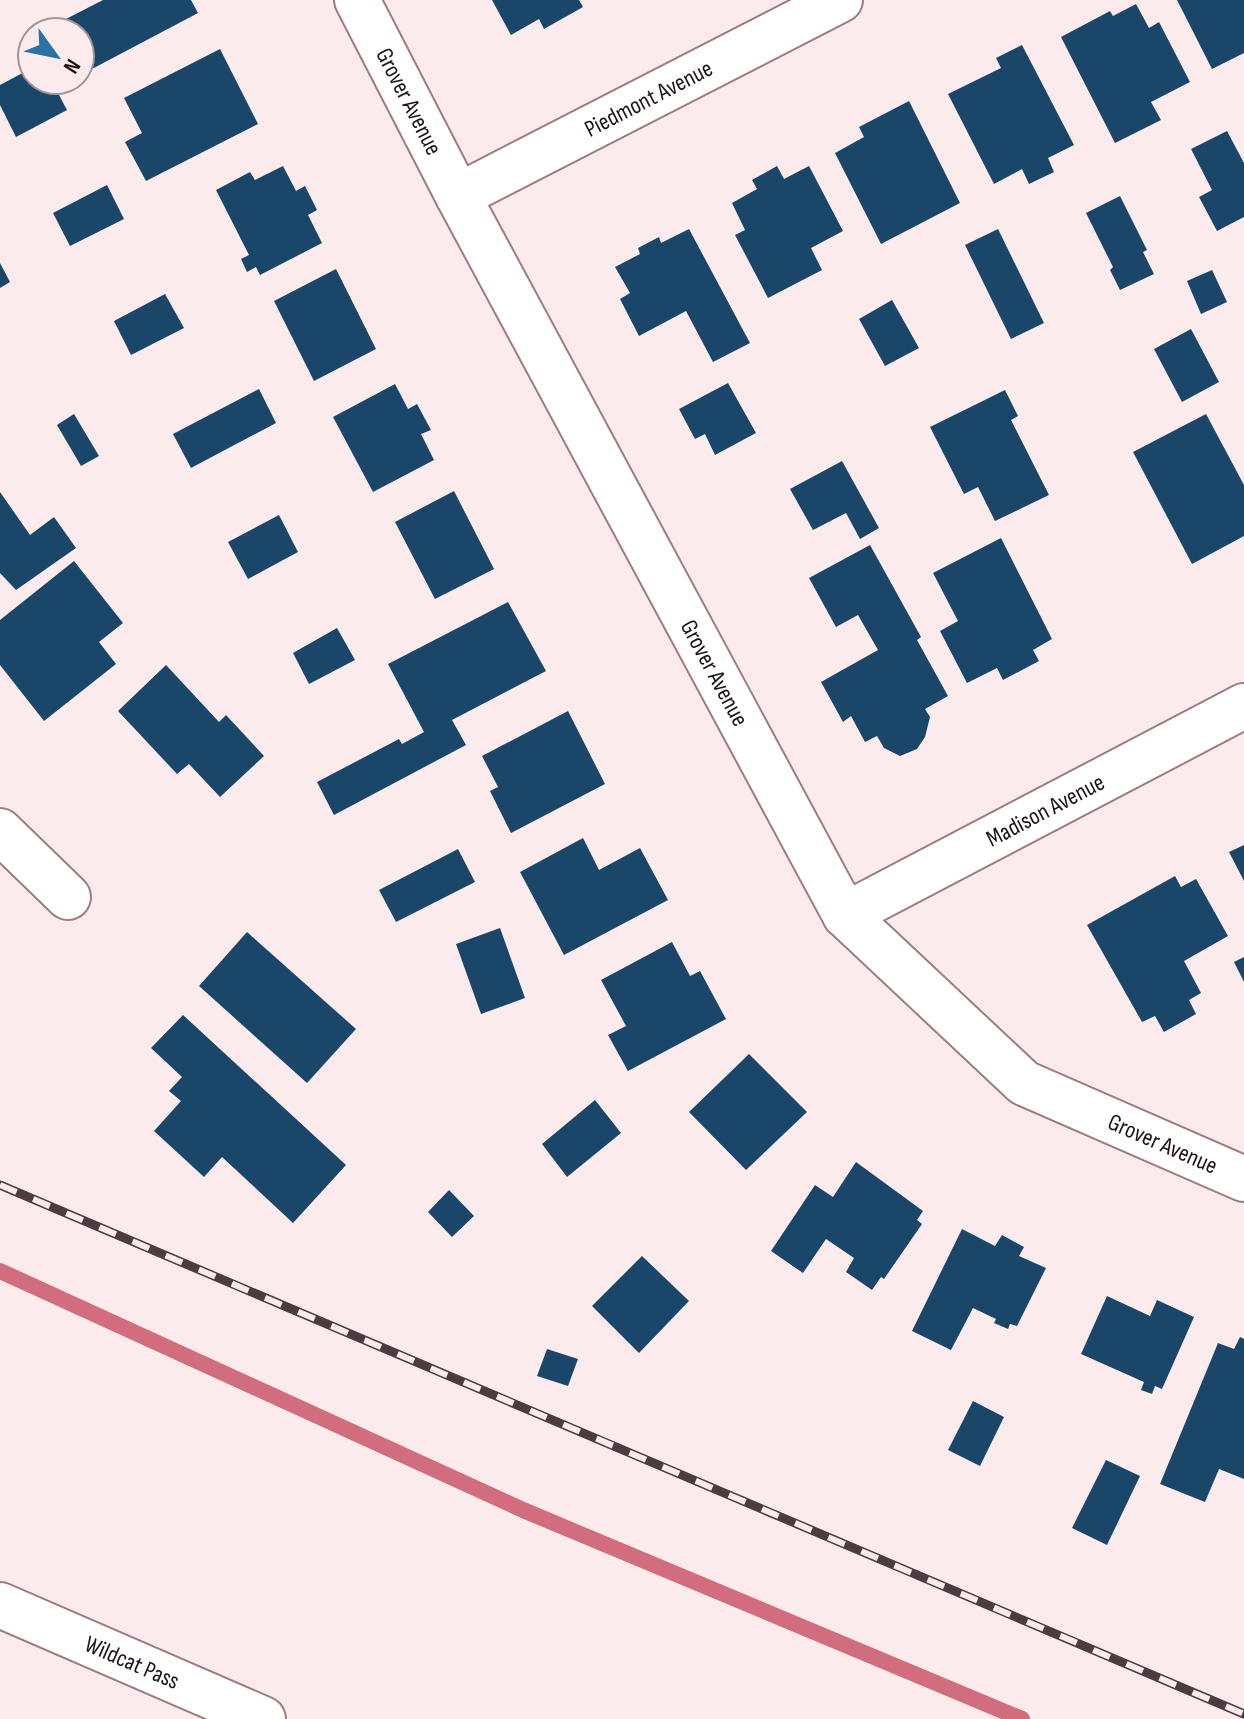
<svg xmlns="http://www.w3.org/2000/svg" width="1244" height="1719" font-family="'Sofia Sans Condensed',sans-serif">
  <style>
    .lines { fill: none; stroke-linecap: round; stroke-linejoin: round }
    .stream { stroke: #d26d7e; stroke-width: 16 }
    .building { fill: #1a4769 }
    .minor-casing { stroke: #9e7c7f; stroke-width: 48 }
    .minor { stroke: #fff; stroke-width: 44 }
    .rail-casing { stroke: #4b3d3f; stroke-width: 9 }
    .rail { stroke: #fbebed; stroke-width: 6; stroke-dasharray: 18; stroke-linecap: butt }
    .labels { text-anchor: middle; stroke-width: 8; stroke-linejoin: round; paint-order: stroke }
    .street-label { font-size: 24px; fill: #1f1214; stroke: #fbebed }
  </style>
  <rect width="100%" height="100%" fill="#fbebed"/>
  <g class="lines">
    <path class="stream" d="M 0,1271 L 523,1510 L 1022,1719"/>
  </g>
  <g class="building">
    <path d="M 103,0 L 191,0 L 198,13 L 90,70 L 80,52 L 80,32 L 70,32 L 64,20 Z"/>
    <path d="M 492,0 L 579,0 L 583,7 L 544,29 L 539,19 L 511,35 Z"/>
    <path d="M 1177,0 L 1244,0 L 1244,53 L 1212,69 Z"/>
    <path d="M 1136,4 L 1149,28 L 1159,22 L 1190,82 L 1151,102 L 1161,120 L 1115,143 L 1061,37 L 1110,11 L 1113,16 Z"/>
    <path d="M 1022,45 L 1074,145 L 1048,158 L 1054,172 L 1029,184 L 1022,169 L 994,184 L 948,94 L 1001,68 L 996,58 Z"/>
    <path d="M 220,49 L 258,124 L 146,181 L 125,142 L 142,133 L 124,98 Z"/>
    <path d="M 32,68 L 32,80 L 51,80 L 67,110 L 16,137 L 0,105 L 0,85 Z"/>
    <path d="M 909,101 L 960,203 L 881,244 L 835,153 L 864,137 L 859,127 Z"/>
    <path d="M 1227,131 L 1244,163 L 1244,217 L 1217,231 L 1199,197 L 1212,190 L 1191,149 Z"/>
    <path d="M 283,166 L 296,191 L 305,186 L 317,210 L 308,215 L 322,243 L 260,275 L 256,267 L 247,272 L 241,259 L 249,255 L 216,190 L 250,172 L 255,180 Z"/>
    <path d="M 777,166 L 784,179 L 809,166 L 843,231 L 811,248 L 822,270 L 768,298 L 735,235 L 745,230 L 732,203 L 757,189 L 752,180 Z"/>
    <path d="M 107,185 L 124,219 L 70,246 L 53,213 Z"/>
    <path d="M 1120,196 L 1147,250 L 1143,252 L 1154,274 L 1120,290 L 1110,270 L 1113,267 L 1086,213 Z"/>
    <path d="M 689,229 L 750,343 L 713,362 L 686,311 L 639,336 L 620,299 L 630,293 L 615,267 L 640,254 L 638,248 L 659,237 L 661,243 Z"/>
    <path d="M 998,229 L 1044,323 L 1011,339 L 965,245 Z"/>
    <path d="M 0,263 L 10,282 L 0,288 Z"/>
    <path d="M 336,269 L 376,349 L 314,381 L 274,301 Z"/>
    <path d="M 1212,270 L 1227,302 L 1201,314 L 1187,281 Z"/>
    <path d="M 165,294 L 184,328 L 131,355 L 114,321 Z"/>
    <path d="M 892,300 L 919,348 L 885,366 L 859,319 Z"/>
    <path d="M 1191,329 L 1219,382 L 1182,402 L 1154,349 Z"/>
    <path d="M 728,383 L 756,433 L 715,455 L 705,434 L 695,439 L 679,409 Z"/>
    <path d="M 395,384 L 408,409 L 417,404 L 431,430 L 421,434 L 434,460 L 373,492 L 333,417 Z"/>
    <path d="M 259,389 L 276,423 L 191,468 L 173,434 Z"/>
    <path d="M 1005,390 L 1018,416 L 1011,420 L 1049,495 L 995,521 L 978,487 L 964,494 L 930,427 Z"/>
    <path d="M 74,414 L 99,456 L 81,466 L 57,425 Z"/>
    <path d="M 1206,414 L 1244,485 L 1244,536 L 1192,564 L 1133,452 Z"/>
    <path d="M 842,461 L 879,528 L 860,539 L 846,513 L 813,530 L 790,489 Z"/>
    <path d="M 454,491 L 494,569 L 435,599 L 395,522 Z"/>
    <path d="M 0,492 L 30,535 L 54,517 L 76,548 L 16,590 L 0,573 Z"/>
    <path d="M 279,515 L 298,552 L 248,579 L 228,542 Z"/>
    <path d="M 1001,538 L 1052,639 L 1033,650 L 1039,661 L 1003,680 L 997,668 L 967,683 L 940,631 L 958,621 L 933,573 Z"/>
    <path d="M 870,545 L 921,637 L 917,640 L 948,696 L 925,709 L 930,717 L 925,737 L 917,749 L 900,756 L 884,748 L 877,736 L 865,742 L 851,716 L 843,722 L 821,682 L 878,650 L 858,615 L 836,627 L 809,578 Z"/>
    <path d="M 74,561 L 123,623 L 99,642 L 116,664 L 44,721 L 0,665 L 0,620 Z"/>
    <path d="M 508,602 L 546,671 L 452,720 L 466,745 L 334,815 L 317,782 L 399,739 L 402,744 L 424,732 L 388,664 Z"/>
    <path d="M 337,628 L 355,660 L 309,684 L 293,653 Z"/>
    <path d="M 166,665 L 219,722 L 226,715 L 264,756 L 220,797 L 189,764 L 177,774 L 118,711 Z"/>
    <path d="M 568,711 L 605,784 L 511,833 L 490,791 L 498,787 L 482,756 Z"/>
    <path d="M 583,838 L 599,870 L 640,848 L 668,900 L 564,955 L 520,872 Z"/>
    <path d="M 1244,845 L 1244,881 L 1229,852 Z"/>
    <path d="M 458,849 L 475,882 L 396,922 L 379,890 Z"/>
    <path d="M 1175,876 L 1181,887 L 1196,879 L 1228,936 L 1184,961 L 1201,993 L 1189,1000 L 1196,1014 L 1164,1032 L 1155,1016 L 1142,1022 L 1087,925 Z"/>
    <path d="M 500,928 L 525,998 L 481,1014 L 456,944 Z"/>
    <path d="M 247,932 L 356,1029 L 307,1083 L 199,986 Z"/>
    <path d="M 672,942 L 690,976 L 700,971 L 726,1019 L 628,1071 L 608,1035 L 626,1026 L 601,980 Z"/>
    <path d="M 1244,957 L 1244,982 L 1234,962 Z"/>
    <path d="M 183,1015 L 346,1165 L 293,1223 L 222,1157 L 204,1177 L 154,1131 L 181,1101 L 169,1091 L 182,1077 L 151,1048 Z"/>
    <path d="M 749,1054 L 807,1112 L 746,1170 L 689,1112 Z"/>
    <path d="M 595,1100 L 621,1133 L 567,1177 L 542,1144 Z"/>
    <path d="M 856,1162 L 923,1211 L 917,1220 L 922,1224 L 884,1279 L 881,1277 L 872,1290 L 846,1272 L 854,1258 L 826,1239 L 803,1273 L 771,1251 L 815,1185 L 833,1197 Z"/>
    <path d="M 449,1190 L 474,1216 L 452,1237 L 428,1212 Z"/>
    <path d="M 962,1229 L 995,1246 L 1002,1235 L 1024,1247 L 1019,1256 L 1046,1268 L 1017,1326 L 1010,1324 L 1008,1329 L 994,1323 L 996,1319 L 973,1308 L 951,1350 L 912,1331 Z"/>
    <path d="M 642,1256 L 689,1301 L 639,1353 L 592,1306 Z"/>
    <path d="M 1107,1296 L 1150,1316 L 1157,1300 L 1194,1317 L 1162,1389 L 1155,1386 L 1152,1394 L 1141,1390 L 1144,1382 L 1081,1354 Z"/>
    <path d="M 1240,1337 L 1244,1339 L 1244,1479 L 1219,1469 L 1205,1502 L 1160,1484 L 1218,1343 L 1234,1349 Z"/>
    <path d="M 547,1349 L 578,1359 L 568,1386 L 537,1376 Z"/>
    <path d="M 973,1401 L 1004,1417 L 980,1466 L 948,1450 Z"/>
    <path d="M 1106,1460 L 1140,1476 L 1107,1545 L 1072,1528 Z"/>
  </g>
  <g class="lines">
    <defs>
      <g id="minor">
        <path id="s1" d="M 357,0 L 458,196 L 845,915 L 1024,1083 L 1244,1179"/>
        <path id="s2" d="M 458,196 L 840,0"/>
        <path d="M 0,831 L 68,897"/>
        <path id="s3" d="M 845,915 L 1244,706"/>
        <path id="s4" d="M 0,1605 L 263,1719"/>
      </g>
    </defs>
    <use href="#minor" class="minor-casing"/>
    <use href="#minor" class="minor"/>
    <defs>
      <path id="rail" d="M 0,1185 L 1244,1714"/>
    </defs>
    <use href="#rail" class="rail-casing"/>
    <use href="#rail" class="rail"/>
  </g>
  <g class="labels">
    <g class="street-label">
      <text dy="8" stroke="none"><textPath href="#s2" startOffset="214">Piedmont Avenue</textPath></text>
      <text dy="8" stroke="none"><textPath href="#s1" startOffset="114">Grover Avenue</textPath></text>
      <text dy="8" stroke="none"><textPath href="#s1" startOffset="762">Grover Avenue</textPath></text>
      <text dy="8" stroke="none"><textPath href="#s3" startOffset="226">Madison Avenue</textPath></text>
      <text dy="8" stroke="none"><textPath href="#s1" startOffset="1434">Grover Avenue</textPath></text>
      <text dy="8" stroke="none"><textPath href="#s4" startOffset="144">Wildcat Pass</textPath></text>
    </g>
  </g>
  <g transform="translate(56 56) rotate(123)"><circle r="38" fill="#fbebed" stroke="#a39496" stroke-width="2"/>
  <path d="M0-6L14 30L0 20L-14 30Z" fill="#2c71a6"/>
  <text y="-12" font-size="22" font-weight="bold" text-anchor="middle" fill="#1f1214">N</text>
  </g>
</svg>
